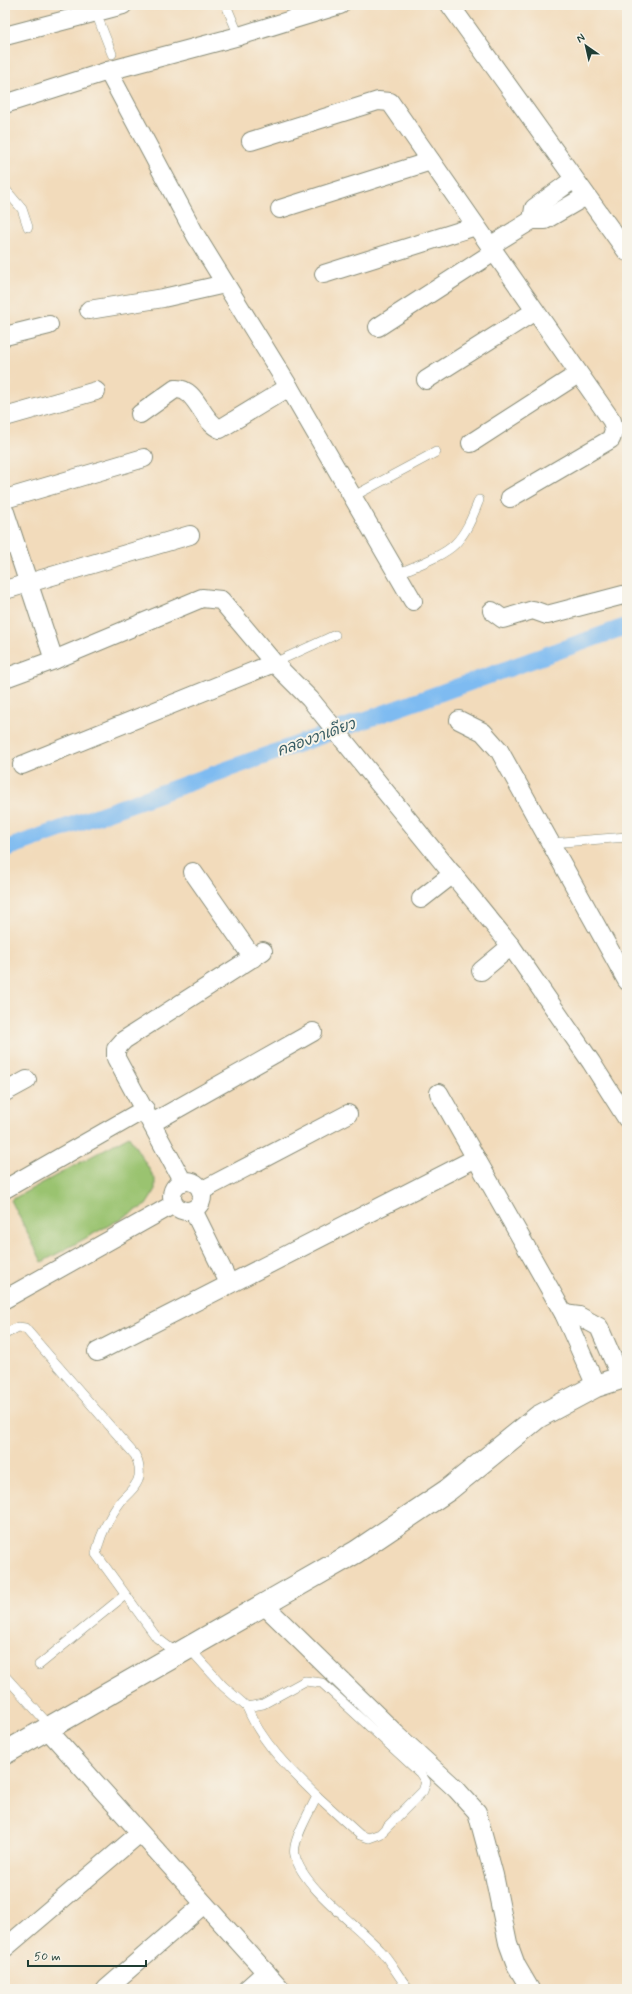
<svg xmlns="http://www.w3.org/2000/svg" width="632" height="1994" font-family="Mynerve,'Playpen Sans Thai',sans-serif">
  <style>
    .green { fill: #9ac370; stroke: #5c8052 }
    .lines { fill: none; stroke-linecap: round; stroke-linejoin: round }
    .canal { stroke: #7ebbf1; stroke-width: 17 }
    .lane-casing { stroke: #888c78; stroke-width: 10 }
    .street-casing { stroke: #888c78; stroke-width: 20 }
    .secondary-casing { stroke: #888c78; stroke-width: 24 }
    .lane { stroke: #fff; stroke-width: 9 }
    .street { stroke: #fff; stroke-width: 18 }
    .secondary { stroke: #fff; stroke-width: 22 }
    .labels { text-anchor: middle; stroke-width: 4; stroke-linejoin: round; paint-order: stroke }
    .water-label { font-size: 15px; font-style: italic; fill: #375c63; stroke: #f7f3e8 }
  </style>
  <rect width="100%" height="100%" fill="#f7f3e8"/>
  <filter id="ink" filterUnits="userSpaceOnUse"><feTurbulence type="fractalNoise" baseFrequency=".025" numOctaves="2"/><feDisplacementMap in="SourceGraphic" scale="8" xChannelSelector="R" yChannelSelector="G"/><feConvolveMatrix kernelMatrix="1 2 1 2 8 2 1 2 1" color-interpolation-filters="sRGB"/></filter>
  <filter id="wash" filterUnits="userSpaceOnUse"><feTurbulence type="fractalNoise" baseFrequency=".012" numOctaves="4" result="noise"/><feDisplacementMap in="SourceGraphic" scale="16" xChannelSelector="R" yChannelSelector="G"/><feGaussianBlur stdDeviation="0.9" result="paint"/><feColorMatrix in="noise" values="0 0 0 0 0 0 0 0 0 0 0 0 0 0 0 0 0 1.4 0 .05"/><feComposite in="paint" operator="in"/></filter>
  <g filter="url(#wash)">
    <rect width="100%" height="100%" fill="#f2dbbb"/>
    <path class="green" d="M 129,1136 L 155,1179 L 155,1191 L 146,1205 L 42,1262 L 11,1200 Z"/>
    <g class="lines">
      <path class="canal" d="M 5,849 L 627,626"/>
    </g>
  </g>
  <g filter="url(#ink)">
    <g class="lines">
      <defs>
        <g id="lane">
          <path d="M 226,5 L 239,36"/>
          <path d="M 96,13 L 112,54"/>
          <path d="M 5,189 L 22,209 L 28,227"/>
          <path d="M 352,497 L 436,452"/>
          <path d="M 397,574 C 414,566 442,557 455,544 C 467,532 473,515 479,500"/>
          <path d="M 274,663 L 335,635"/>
          <path d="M 550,843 L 627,837"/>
          <path d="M 5,1334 L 18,1327 L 25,1328 L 135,1455 C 138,1461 140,1469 139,1476 C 138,1486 127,1494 121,1501 C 109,1517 100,1535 96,1554 L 157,1638 L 178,1654"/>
          <path d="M 189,1648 L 223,1686 L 247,1707 L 263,1704 L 305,1681 L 322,1683 L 420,1773 L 426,1782 L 423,1791 L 380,1834 L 369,1838 L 360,1835 L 317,1796"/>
          <path d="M 39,1665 L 125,1595"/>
          <path d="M 5,1676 L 51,1727"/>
          <path d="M 247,1707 C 261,1742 290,1770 317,1796 C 311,1810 291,1842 295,1855 C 302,1887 358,1926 380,1950 C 391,1961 398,1977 409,1989"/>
        </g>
        <g id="street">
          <path d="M 450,5 L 627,252"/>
          <path d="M 5,36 L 123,5"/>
          <path d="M 108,71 L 196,236 L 289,387 L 413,601"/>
          <path d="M 5,104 L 108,71 L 239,36 L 340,5"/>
          <path d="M 251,141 L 378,101 L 390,102 L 612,421 L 614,430 L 611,439 L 510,498"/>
          <path d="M 280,209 L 431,161"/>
          <path d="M 532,220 L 534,208 L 574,179"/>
          <path d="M 490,246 L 532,220 L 545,220 L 586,196"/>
          <path d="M 324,274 L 476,226"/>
          <path d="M 89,310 L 163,298 L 225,284"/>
          <path d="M 378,327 L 494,252"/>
          <path d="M 5,336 L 49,325"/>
          <path d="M 426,380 L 535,311"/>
          <path d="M 140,414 L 175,389 C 197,387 201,422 220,429 L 289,387"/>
          <path d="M 5,417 L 96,391"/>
          <path d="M 471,443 L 578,374"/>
          <path d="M 5,499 L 144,458"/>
          <path d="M 5,512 L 54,660"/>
          <path d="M 5,590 L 190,535"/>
          <path d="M 492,611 L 503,619 L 533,610 L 547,615 L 627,594"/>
          <path d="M 5,678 L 54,660 L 202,598 L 221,600 L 274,663 L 310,699 L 511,946 L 591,1062 L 627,1119"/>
          <path d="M 459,720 L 483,732 L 499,750 L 627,981"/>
          <path d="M 22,765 L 274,663"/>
          <path d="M 193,872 L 253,958"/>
          <path d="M 421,899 L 453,874"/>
          <path d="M 481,971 L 511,946"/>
          <path d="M 5,1092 L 27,1080"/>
          <path d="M 439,1093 L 564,1314 L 596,1386"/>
          <path d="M 152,1123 L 313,1032"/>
          <circle cx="187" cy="1196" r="15"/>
          <path d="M 183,1182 L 116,1058 L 116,1049 L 124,1040 L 263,951"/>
          <path d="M 5,1189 L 145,1109"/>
          <path d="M 201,1191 L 348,1114"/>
          <path d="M 193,1210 L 229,1283"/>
          <path d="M 5,1299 L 174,1204"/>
          <path d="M 564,1314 L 579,1316 L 599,1327 L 621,1378"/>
          <path d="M 97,1352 L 476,1158"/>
          <path d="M 264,1605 L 396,1734 L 456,1789 L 477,1812 L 494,1875 L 508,1943 L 516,1965 L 530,1989"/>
          <path d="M 47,1729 L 281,1989"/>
          <path d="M 5,1948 L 140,1833"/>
          <path d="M 106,1989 L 204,1904"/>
          <path d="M 247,1989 L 266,1972"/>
        </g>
        <path id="secondary" d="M 5,1753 L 356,1552 L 448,1490 L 538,1417 L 596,1386 L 627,1376"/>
      </defs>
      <use href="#lane" class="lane-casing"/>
      <use href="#street" class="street-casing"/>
      <use href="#secondary" class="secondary-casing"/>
      <use href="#lane" class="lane"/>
      <use href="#street" class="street"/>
      <use href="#secondary" class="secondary"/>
    </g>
  </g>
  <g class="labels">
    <g class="water-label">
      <text transform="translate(316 737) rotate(-20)" y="5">คลองวาเดียว</text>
    </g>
  </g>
  <rect width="632" height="1994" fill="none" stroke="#f7f3e8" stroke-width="20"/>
  <g transform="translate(586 46) rotate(326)" stroke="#f7f3e8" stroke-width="3" paint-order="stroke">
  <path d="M0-3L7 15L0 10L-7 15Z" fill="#1f3d34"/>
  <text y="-6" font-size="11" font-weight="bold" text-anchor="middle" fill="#1f3d34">N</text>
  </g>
  <path d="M28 1960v6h118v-6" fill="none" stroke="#1f3d34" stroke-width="2"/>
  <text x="34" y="1960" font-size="12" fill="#1f3d34" stroke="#f7f3e8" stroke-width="3" paint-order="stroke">50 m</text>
</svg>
